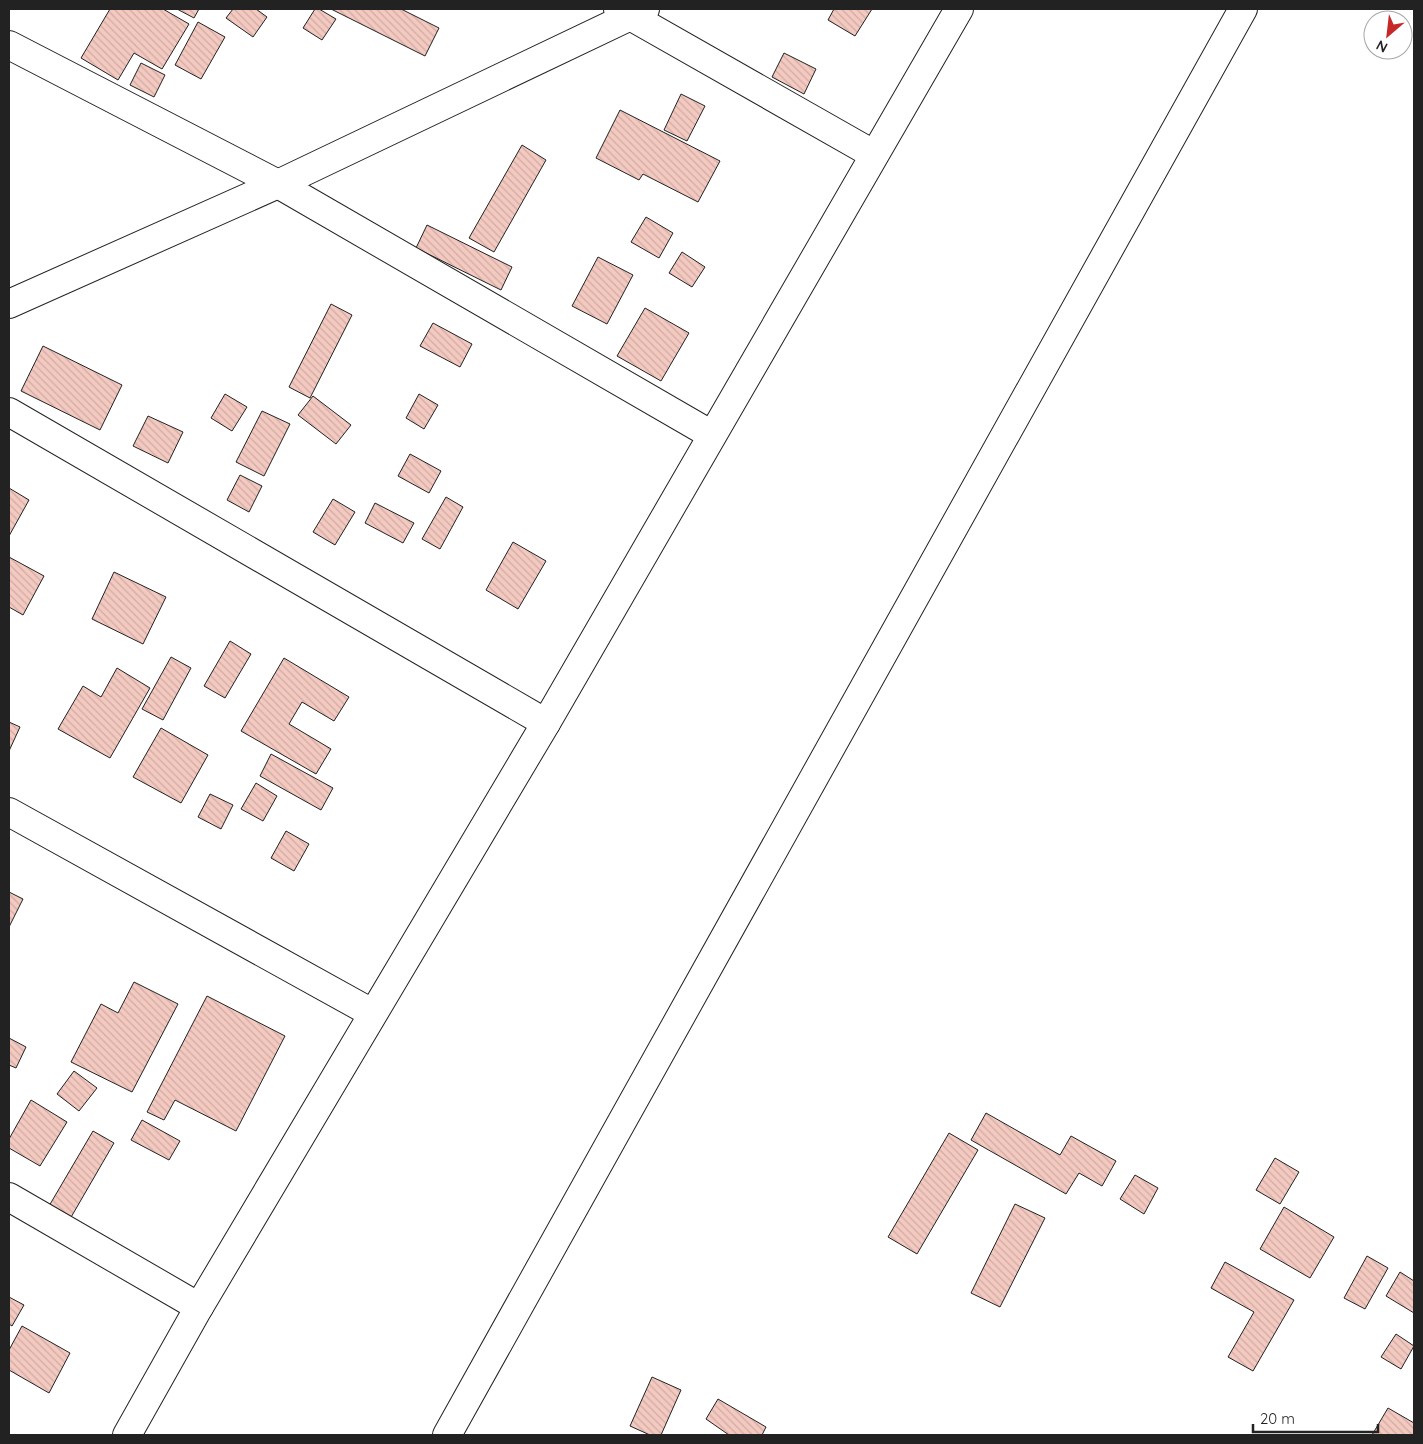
<svg xmlns="http://www.w3.org/2000/svg" width="1423" height="1444" font-family="Quicksand,sans-serif">
  <style>
    .building { fill: url(#building-back-hatch); stroke: #222 }
    .lines { fill: none; stroke-linecap: round; stroke-linejoin: round }
    .minor-casing { stroke: #222; stroke-width: 30 }
    .minor { stroke: #fff; stroke-width: 28 }
  </style>
  <defs>
    <pattern id="building-back-hatch" width="6" height="6" patternUnits="userSpaceOnUse" patternTransform="scale(1.25)"><rect width="6" height="6" fill="#f3c9c0"/><path d="M-1 5l2 2M0 0l6 6M5-1l2 2" fill="none" stroke="#d0aca5"/></pattern>
  </defs>
  <rect width="100%" height="100%" fill="#fff"/>
  <g class="building">
    <path d="M 110,9 L 163,9 L 189,24 L 162,69 L 134,53 L 118,80 L 81,58 Z"/>
    <path d="M 177,9 L 199,9 L 194,18 Z"/>
    <path d="M 233,9 L 256,9 L 267,17 L 253,37 L 226,18 Z"/>
    <path d="M 315,9 L 319,9 L 336,19 L 322,40 L 303,28 Z"/>
    <path d="M 331,9 L 401,9 L 439,28 L 425,56 Z"/>
    <path d="M 834,9 L 872,9 L 855,36 L 828,20 Z"/>
    <path d="M 198,22 L 225,37 L 201,79 L 175,65 Z"/>
    <path d="M 784,53 L 816,69 L 804,94 L 772,77 Z"/>
    <path d="M 141,63 L 165,75 L 154,97 L 130,85 Z"/>
    <path d="M 681,94 L 705,106 L 687,141 L 664,130 Z"/>
    <path d="M 620,110 L 720,161 L 698,202 L 643,174 L 639,180 L 596,158 Z"/>
    <path d="M 522,145 L 546,160 L 494,252 L 469,238 Z"/>
    <path d="M 646,217 L 673,233 L 659,258 L 631,242 Z"/>
    <path d="M 427,225 L 512,267 L 501,290 L 416,248 Z"/>
    <path d="M 682,252 L 705,267 L 692,287 L 669,273 Z"/>
    <path d="M 598,257 L 633,275 L 607,324 L 572,306 Z"/>
    <path d="M 331,304 L 352,315 L 310,398 L 289,387 Z"/>
    <path d="M 645,308 L 689,333 L 661,381 L 617,356 Z"/>
    <path d="M 433,323 L 472,344 L 460,367 L 420,346 Z"/>
    <path d="M 43,346 L 122,385 L 100,430 L 21,391 Z"/>
    <path d="M 225,394 L 247,407 L 232,431 L 211,418 Z"/>
    <path d="M 419,394 L 438,405 L 424,429 L 406,418 Z"/>
    <path d="M 313,396 L 351,425 L 336,444 L 298,415 Z"/>
    <path d="M 262,411 L 290,424 L 264,476 L 236,462 Z"/>
    <path d="M 148,416 L 183,432 L 168,463 L 133,446 Z"/>
    <path d="M 410,454 L 441,471 L 429,493 L 398,476 Z"/>
    <path d="M 240,475 L 262,486 L 249,512 L 227,500 Z"/>
    <path d="M 9,488 L 29,500 L 9,536 Z"/>
    <path d="M 446,497 L 463,507 L 440,549 L 422,539 Z"/>
    <path d="M 333,499 L 355,512 L 335,545 L 313,532 Z"/>
    <path d="M 375,503 L 414,523 L 403,543 L 365,523 Z"/>
    <path d="M 513,542 L 546,561 L 518,609 L 486,590 Z"/>
    <path d="M 9,557 L 44,576 L 23,615 L 9,607 Z"/>
    <path d="M 114,572 L 166,597 L 143,644 L 92,619 Z"/>
    <path d="M 230,641 L 251,654 L 225,698 L 204,686 Z"/>
    <path d="M 171,657 L 191,668 L 163,720 L 142,709 Z"/>
    <path d="M 284,658 L 349,697 L 334,721 L 302,702 L 289,724 L 331,749 L 316,774 L 241,731 Z"/>
    <path d="M 117,668 L 150,688 L 110,758 L 58,729 L 83,686 L 101,697 Z"/>
    <path d="M 9,722 L 20,727 L 9,751 Z"/>
    <path d="M 161,728 L 208,755 L 181,803 L 133,777 Z"/>
    <path d="M 271,754 L 333,788 L 321,810 L 260,776 Z"/>
    <path d="M 256,783 L 277,796 L 263,821 L 241,809 Z"/>
    <path d="M 210,794 L 233,805 L 221,829 L 198,817 Z"/>
    <path d="M 286,831 L 309,844 L 294,871 L 271,858 Z"/>
    <path d="M 9,892 L 23,899 L 9,927 Z"/>
    <path d="M 134,982 L 178,1004 L 132,1092 L 71,1062 L 101,1004 L 118,1013 Z"/>
    <path d="M 207,996 L 285,1036 L 236,1131 L 175,1100 L 164,1120 L 147,1112 Z"/>
    <path d="M 9,1038 L 26,1047 L 16,1068 L 9,1065 Z"/>
    <path d="M 74,1071 L 97,1088 L 79,1111 L 57,1094 Z"/>
    <path d="M 31,1100 L 67,1122 L 40,1166 L 9,1148 L 9,1139 Z"/>
    <path d="M 986,1113 L 1060,1155 L 1071,1136 L 1116,1161 L 1102,1186 L 1079,1173 L 1066,1194 L 971,1140 Z"/>
    <path d="M 142,1120 L 180,1141 L 169,1160 L 131,1140 Z"/>
    <path d="M 93,1131 L 114,1143 L 70,1219 L 49,1206 Z"/>
    <path d="M 949,1133 L 978,1150 L 917,1254 L 888,1237 Z"/>
    <path d="M 1275,1158 L 1299,1172 L 1280,1204 L 1256,1190 Z"/>
    <path d="M 1135,1175 L 1158,1188 L 1144,1214 L 1120,1199 Z"/>
    <path d="M 1015,1204 L 1045,1218 L 1000,1307 L 971,1293 Z"/>
    <path d="M 1284,1207 L 1334,1237 L 1310,1278 L 1260,1249 Z"/>
    <path d="M 1367,1256 L 1388,1268 L 1365,1309 L 1344,1298 Z"/>
    <path d="M 1225,1262 L 1294,1300 L 1253,1371 L 1228,1357 L 1254,1312 L 1211,1288 Z"/>
    <path d="M 1400,1272 L 1414,1281 L 1414,1313 L 1386,1296 Z"/>
    <path d="M 9,1297 L 24,1305 L 12,1326 L 9,1324 Z"/>
    <path d="M 22,1326 L 70,1353 L 49,1393 L 9,1370 L 9,1350 Z"/>
    <path d="M 1396,1334 L 1414,1346 L 1401,1369 L 1381,1357 Z"/>
    <path d="M 652,1377 L 681,1390 L 661,1435 L 650,1435 L 630,1426 Z"/>
    <path d="M 718,1399 L 766,1427 L 762,1435 L 729,1435 L 706,1419 Z"/>
    <path d="M 1388,1408 L 1414,1423 L 1414,1435 L 1372,1435 Z"/>
  </g>
  <g class="lines">
    <defs>
      <g id="minor">
        <path d="M 618,9 L 873,154"/>
        <path d="M 9,45 L 278,184 L 712,435"/>
        <path d="M 9,304 L 278,184 L 645,9"/>
        <path d="M 9,412 L 546,723"/>
        <path d="M 9,812 L 372,1013"/>
        <path d="M 9,1197 L 199,1307"/>
        <path d="M 127,1435 L 199,1307 L 546,723 L 959,9"/>
        <path d="M 447,1435 L 1243,9"/>
      </g>
    </defs>
    <use href="#minor" class="minor-casing"/>
    <use href="#minor" class="minor"/>
  </g>
  <rect width="1423" height="1444" fill="none" stroke="#222222" stroke-width="20"/>
  <g transform="translate(1388 35) rotate(208)"><circle r="24" fill="#ffffff" stroke="#a7a7a7"/>
  <path d="M0-4L9 19L0 12L-9 19Z" fill="#c62828"/>
  <text y="-8" font-size="14" font-weight="bold" text-anchor="middle" fill="#222222">N</text>
  </g>
  <path d="M1253 1424v8h125v-8" fill="none" stroke="#222222" stroke-width="2.5"/>
  <text x="1260" y="1424" font-size="15" fill="#222222" stroke="#ffffff" stroke-width="4" paint-order="stroke">20 m</text>
</svg>
